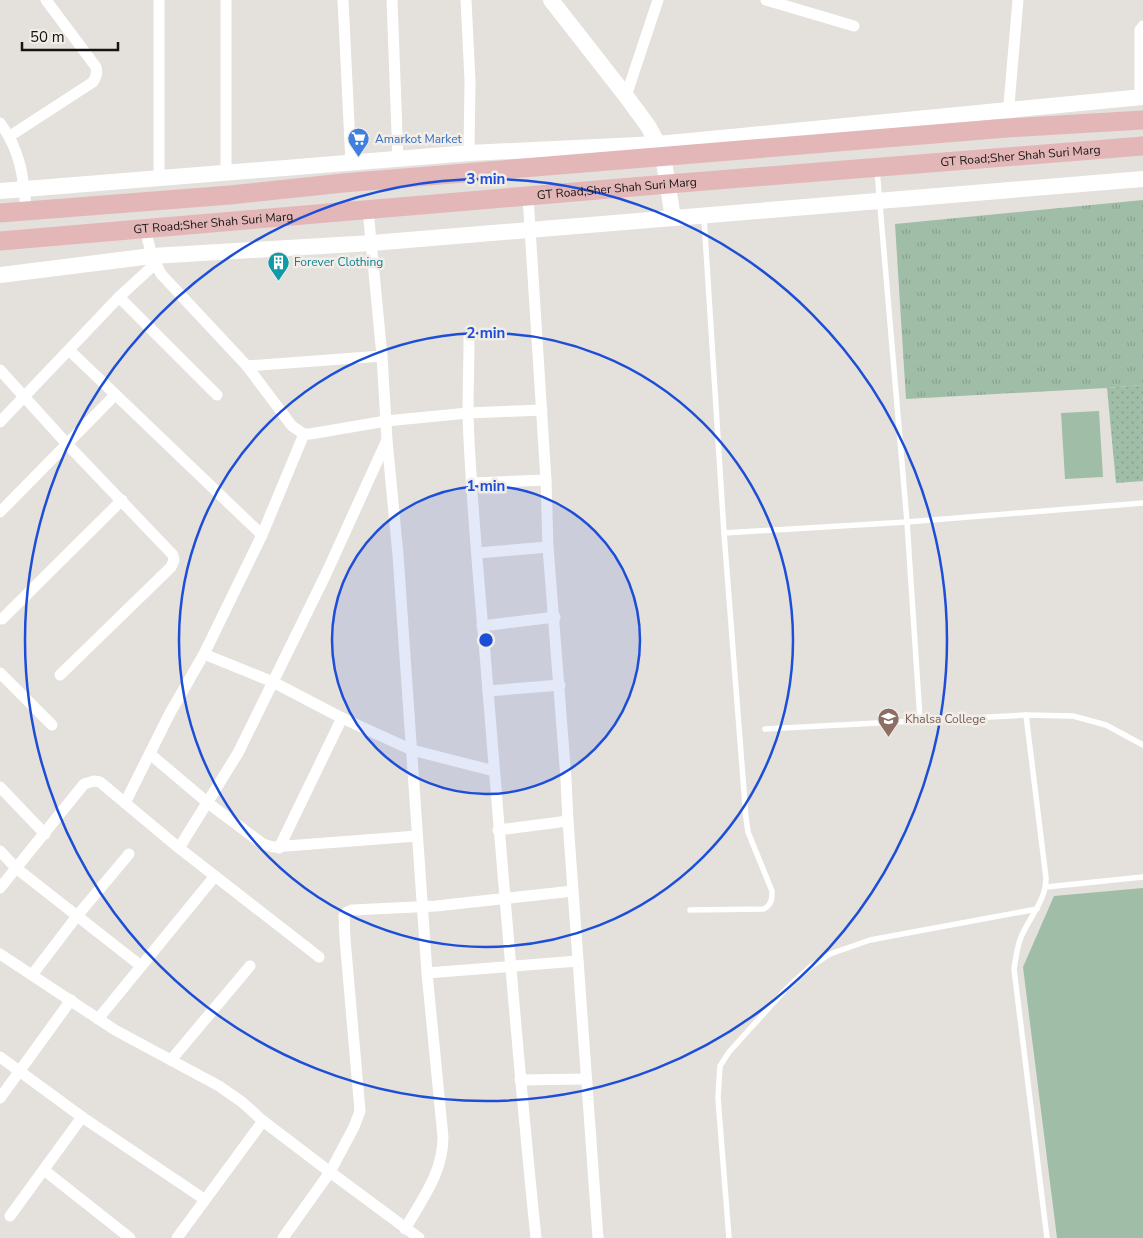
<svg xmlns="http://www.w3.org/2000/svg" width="1143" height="1238" font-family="'Nunito Sans',sans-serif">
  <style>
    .grass { fill: url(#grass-tufts) }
    .park { fill: url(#park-dots) }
    .garden { fill: #a0bea7 }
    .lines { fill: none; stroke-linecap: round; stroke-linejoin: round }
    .service { stroke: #fff; stroke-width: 5.5 }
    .minor { stroke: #fff; stroke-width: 11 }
    .secondary { stroke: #fff; stroke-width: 16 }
    .primary { stroke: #e3b6b8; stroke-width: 19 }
    .ring { fill: none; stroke: #1d4ed8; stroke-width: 2.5 }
    .labels { text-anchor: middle; stroke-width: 5; stroke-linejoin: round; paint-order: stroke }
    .shop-label { font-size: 12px; fill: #366cbe; stroke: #f1ede8; text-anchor: start }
    .street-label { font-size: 12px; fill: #151412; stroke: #f1ede8 }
    .culture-label { font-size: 12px; fill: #0d838f; stroke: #f1ede8; text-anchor: start }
    .education-label { font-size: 12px; fill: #785e54; stroke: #f1ede8; text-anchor: start }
    .centre { fill: #1d4ed8; stroke: #f1ede8; stroke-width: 2.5 }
    .ring-label { font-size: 15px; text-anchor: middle; font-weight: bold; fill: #1d4ed8; stroke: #f1ede8; stroke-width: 5; stroke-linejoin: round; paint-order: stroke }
  </style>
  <defs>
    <pattern id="grass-tufts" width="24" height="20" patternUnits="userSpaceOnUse" patternTransform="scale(1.25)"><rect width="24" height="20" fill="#a0bea7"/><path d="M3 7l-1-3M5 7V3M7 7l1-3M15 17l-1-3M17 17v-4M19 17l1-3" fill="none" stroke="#89a28f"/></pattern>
    <pattern id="park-dots" width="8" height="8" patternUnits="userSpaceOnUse" patternTransform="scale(1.25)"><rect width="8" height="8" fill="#a0bea7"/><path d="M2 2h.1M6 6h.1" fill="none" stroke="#89a28f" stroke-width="1.8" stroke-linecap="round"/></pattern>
  </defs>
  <rect width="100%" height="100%" fill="#e4e0db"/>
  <path class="grass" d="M 1143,200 L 1143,385 L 1107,388 L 906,399 L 895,224 Z"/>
  <path class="park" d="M 1143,385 L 1143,481 L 1116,483 L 1107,388 Z"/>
  <g class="garden">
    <path d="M 1099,411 L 1103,477 L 1065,479 L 1061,413 Z"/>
    <path d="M 1143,888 L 1143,1238 L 1057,1238 L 1023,967 L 1054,896 Z"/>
  </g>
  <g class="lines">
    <g class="service">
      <path d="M 877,170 L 907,522 L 920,719"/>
      <path d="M 724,533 L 907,522 L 1143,503"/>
      <path d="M 1026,715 L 1046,878 C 1046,900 1031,915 1022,935 C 1017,945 1016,958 1014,969 L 1047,1238"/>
      <path d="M 765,729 L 1026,715 L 1073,716 L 1106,725 L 1143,745"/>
      <path d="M 1046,887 L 1143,877"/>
      <path d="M 690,910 L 764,909 C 772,904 772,899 772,891 L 748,832 L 746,818 L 724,533 L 704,218"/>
      <path d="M 729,1238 L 718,1098 L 720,1066 L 729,1052 L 786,989 L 810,967 L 830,954 L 870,940 L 1037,909"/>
    </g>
    <g class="minor">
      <path d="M 159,0 L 159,179"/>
      <path d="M 226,0 L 226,173"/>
      <path d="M 343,0 L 351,164"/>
      <path d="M 392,0 L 398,159"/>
      <path d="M 466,0 L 470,81 L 469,153"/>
      <path d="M 766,0 L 854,26"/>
      <path d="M 626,96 L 658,0"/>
      <path d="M 1140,97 L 1140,30 L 1143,26"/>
      <path d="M 1008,116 L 1018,0"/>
      <path d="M 0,123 C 20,149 24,178 26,210"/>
      <path d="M 10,136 L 93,82 C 96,77 98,73 96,67 L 46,0"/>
      <path d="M 528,197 L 546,480 L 548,547 L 566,779 L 568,821 L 598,1238"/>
      <path d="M 368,210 L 382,356 L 387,440 L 398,555 L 427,973 L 443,1137 C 443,1173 422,1199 405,1229"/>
      <path d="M 145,229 L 152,256 L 161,274 L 247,366 L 292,426 L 304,434 L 310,434 L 386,421 L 468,413 L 542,410"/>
      <path d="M 119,297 L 217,395"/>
      <path d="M 469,338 C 469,363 468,389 468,415 C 471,507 481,599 488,691 C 503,873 517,1056 536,1238"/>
      <path d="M 69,350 L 262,535"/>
      <path d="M 247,366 L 382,356"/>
      <path d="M 0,370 L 67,444 L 173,555 L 174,560 L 171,567 L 60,675"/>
      <path d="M 0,422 L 119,297 L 155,264"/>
      <path d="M 472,483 L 546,480"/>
      <path d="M 0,512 L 115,395"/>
      <path d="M 477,553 L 548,547"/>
      <path d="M 2,619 L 122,500"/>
      <path d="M 482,626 L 555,617"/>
      <path d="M 204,654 L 273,682 L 342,718 L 412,750 L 494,771"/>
      <path d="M 0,673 L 52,725"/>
      <path d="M 488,691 L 560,685"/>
      <path d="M 150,754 L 208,803 L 263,844 L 273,847 L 417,836"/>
      <path d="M 0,787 L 45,834"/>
      <path d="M 125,803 L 170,713 L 204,654 L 262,535 L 304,434"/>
      <path d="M 498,830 L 568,821"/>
      <path d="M 179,848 L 238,753 L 326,574 L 386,442"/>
      <path d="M 279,848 L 342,718"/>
      <path d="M 0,851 L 16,868 L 141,966"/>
      <path d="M 0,888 L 84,784 L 94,781 L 100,782 L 179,848 L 319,957"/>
      <path d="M 0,954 L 115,1030 L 219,1086 L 242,1102 L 263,1121 L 330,1172 L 419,1238"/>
      <path d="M 427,973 L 578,961"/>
      <path d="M 32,975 L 77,916 L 129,854"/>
      <path d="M 98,1019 L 215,876"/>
      <path d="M 0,1057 L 82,1117 L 204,1199"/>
      <path d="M 171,1060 L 250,966"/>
      <path d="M 520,1080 L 586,1079"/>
      <path d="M 0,1098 L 71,1000"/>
      <path d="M 44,1170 L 130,1238"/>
      <path d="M 10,1216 L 82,1117"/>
      <path d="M 177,1238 L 263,1121"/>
      <path d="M 283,1238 L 330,1172 L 354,1127 L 360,1111 L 345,939 L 344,916 L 347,912 L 352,910 L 436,906 L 573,891"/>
    </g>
    <g class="secondary">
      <path d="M 551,0 L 626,96 L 648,126 L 658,144 L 663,156 L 673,218"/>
      <path d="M 0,191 L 469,153 L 658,144 L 1143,97"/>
      <path d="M 0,275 L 152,256 L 372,243 L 1143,179"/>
    </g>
    <g class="primary">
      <path d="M 0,213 L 230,195 L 343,183 L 1007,128 L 1143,120"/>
      <path id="s1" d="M 0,241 L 668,184 L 1143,146"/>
    </g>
  </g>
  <circle cx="486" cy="640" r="154" fill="#1d4ed8" fill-opacity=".12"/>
  <g class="ring">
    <circle cx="486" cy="640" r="154"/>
    <circle cx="486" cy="640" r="307"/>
    <circle cx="486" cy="640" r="461"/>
  </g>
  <defs>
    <symbol id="supermarket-pin" viewBox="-11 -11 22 30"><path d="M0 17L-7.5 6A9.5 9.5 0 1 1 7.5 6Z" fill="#3f7fe0" stroke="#f1ede8"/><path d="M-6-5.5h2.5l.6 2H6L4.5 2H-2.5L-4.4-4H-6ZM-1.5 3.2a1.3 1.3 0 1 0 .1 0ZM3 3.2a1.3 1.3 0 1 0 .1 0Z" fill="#fff"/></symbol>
    <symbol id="building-pin" viewBox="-11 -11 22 30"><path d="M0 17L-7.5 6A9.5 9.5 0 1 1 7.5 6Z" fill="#0f9aa8" stroke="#f1ede8"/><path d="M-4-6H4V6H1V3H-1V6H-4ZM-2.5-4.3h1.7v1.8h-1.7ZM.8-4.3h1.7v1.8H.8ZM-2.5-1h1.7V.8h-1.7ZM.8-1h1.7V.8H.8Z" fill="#fff"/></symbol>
    <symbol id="university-pin" viewBox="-11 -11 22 30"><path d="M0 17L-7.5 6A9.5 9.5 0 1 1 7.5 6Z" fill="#8d6e63" stroke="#f1ede8"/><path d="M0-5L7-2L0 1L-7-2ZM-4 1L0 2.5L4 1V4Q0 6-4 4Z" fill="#fff"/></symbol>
  </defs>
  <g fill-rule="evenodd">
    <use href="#supermarket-pin" x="346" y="126" width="25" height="34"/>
    <use href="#building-pin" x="266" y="250" width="25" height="34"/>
    <use href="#university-pin" x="876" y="706" width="25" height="34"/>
  </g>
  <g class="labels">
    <g class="shop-label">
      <text x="375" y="143">Amarkot Market</text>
    </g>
    <g class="street-label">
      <text dy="4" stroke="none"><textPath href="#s1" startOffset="1024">GT Road;Sher Shah Suri Marg</textPath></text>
      <text dy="4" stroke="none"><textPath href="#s1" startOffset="619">GT Road;Sher Shah Suri Marg</textPath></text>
      <text dy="4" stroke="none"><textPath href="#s1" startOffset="214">GT Road;Sher Shah Suri Marg</textPath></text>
    </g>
    <g class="culture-label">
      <text x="294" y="266">Forever Clothing</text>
    </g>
    <g class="education-label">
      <text x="905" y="723">Khalsa College</text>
    </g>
  </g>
  <circle cx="486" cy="640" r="8" class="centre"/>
  <g class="ring-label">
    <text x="486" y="184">3 min</text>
    <text x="486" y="338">2 min</text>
    <text x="486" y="491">1 min</text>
  </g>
  <path d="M22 42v8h96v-8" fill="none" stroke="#151412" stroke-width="2.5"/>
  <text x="30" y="42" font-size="15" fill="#151412" stroke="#f1ede8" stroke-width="4" paint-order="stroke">50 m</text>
</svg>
